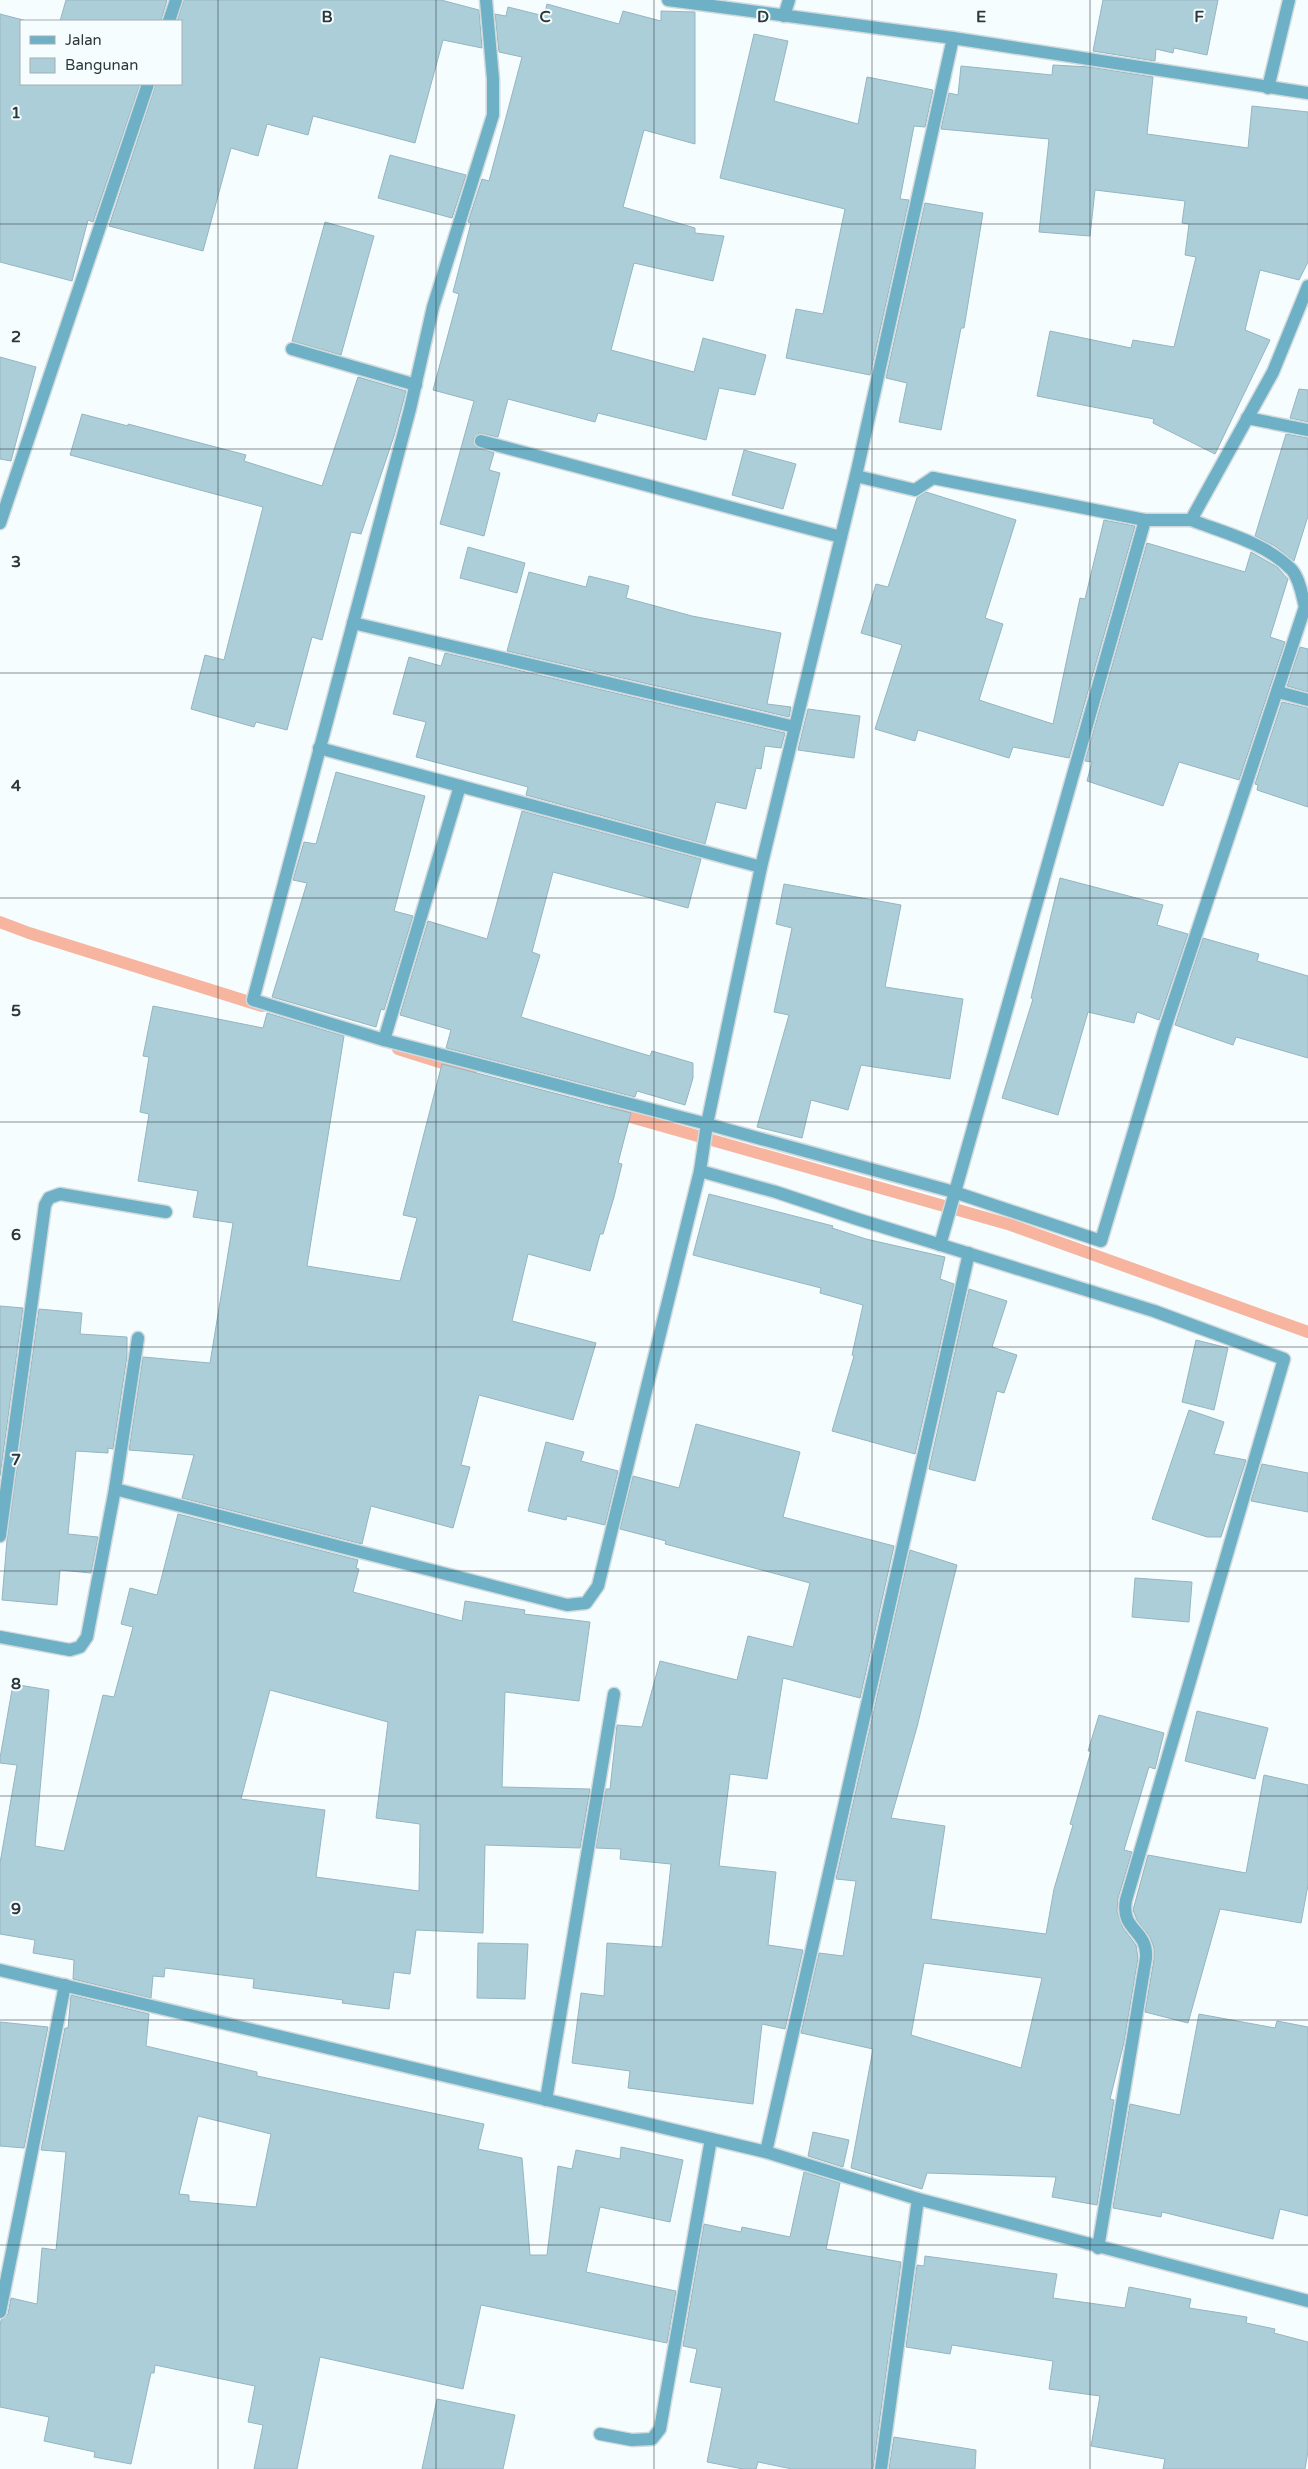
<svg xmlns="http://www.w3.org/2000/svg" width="1308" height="2469" font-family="'Varela Round',sans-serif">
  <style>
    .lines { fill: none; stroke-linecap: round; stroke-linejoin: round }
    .stream { stroke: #f7b59f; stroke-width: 12 }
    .building { fill: #acced9; stroke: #95b5c0; fill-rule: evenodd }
    .service-casing { stroke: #d1dadc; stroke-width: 15 }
    .minor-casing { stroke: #d1dadc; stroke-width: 15 }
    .service { stroke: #6eb1c6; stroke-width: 12 }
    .minor { stroke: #6eb1c6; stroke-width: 12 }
    .grid { fill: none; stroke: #2b383c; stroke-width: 1; stroke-opacity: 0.55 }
    .grid-label { font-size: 16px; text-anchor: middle; font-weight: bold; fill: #2b383c; stroke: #f6fdff; stroke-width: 4; stroke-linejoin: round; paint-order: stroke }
  </style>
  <rect width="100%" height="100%" fill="#f6fdff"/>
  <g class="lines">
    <g class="stream">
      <path d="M 0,922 L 29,933 L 262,1006"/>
      <path d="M 398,1049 L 471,1072"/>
      <path d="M 613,1112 L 1011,1225 L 1308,1332"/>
    </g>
  </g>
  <g class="building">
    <path d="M 66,0 L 167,0 L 161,21 L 60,21 Z"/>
    <path d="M 184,0 L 441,0 L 479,10 L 482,48 L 443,40 L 415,143 L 313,116 L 308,135 L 267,124 L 258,156 L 231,148 L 203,251 L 109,226 L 156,84 L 181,84 L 181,21 L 177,21 Z"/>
    <path d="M 1103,0 L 1218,0 L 1207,55 L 1174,48 L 1173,53 L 1156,49 L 1155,61 L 1093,51 Z"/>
    <path d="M 547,4 L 619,24 L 623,11 L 661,21 L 661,11 L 695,12 L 695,144 L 644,130 L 623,207 L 695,228 L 695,233 L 724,236 L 713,281 L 634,263 L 611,350 L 694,372 L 703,338 L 766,355 L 755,395 L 719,388 L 706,440 L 598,413 L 595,422 L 508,399 L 498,437 L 479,433 L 473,439 L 476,447 L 494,453 L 489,470 L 500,473 L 484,536 L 440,524 L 474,401 L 433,390 L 459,294 L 453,292 L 471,223 L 468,222 L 482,179 L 489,181 L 522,57 L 499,52 L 495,14 L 506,16 L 508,7 L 544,16 Z"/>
    <path d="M 0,14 L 27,21 L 21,21 L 21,84 L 140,84 L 93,222 L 88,220 L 72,281 L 0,262 Z"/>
    <path d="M 754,34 L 788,41 L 774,101 L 858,124 L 867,77 L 933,90 L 925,127 L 914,126 L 900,199 L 909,200 L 870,375 L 786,358 L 796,309 L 823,314 L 845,209 L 720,178 Z"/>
    <path d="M 1053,65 L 1090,67 L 1153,77 L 1147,134 L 1248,148 L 1252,106 L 1308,112 L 1308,262 L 1299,280 L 1260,270 L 1245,330 L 1270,340 L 1215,454 L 1153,423 L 1154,419 L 1037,396 L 1050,331 L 1131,348 L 1133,340 L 1174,347 L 1196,257 L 1185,255 L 1189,224 L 1182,223 L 1185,201 L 1095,190 L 1090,236 L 1039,232 L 1049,139 L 941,129 L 949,93 L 958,95 L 961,66 L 1052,75 Z"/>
    <path d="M 390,155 L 466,175 L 452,218 L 378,198 Z"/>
    <path d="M 925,203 L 983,213 L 964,328 L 961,328 L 941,430 L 899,422 L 907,383 L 886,378 Z"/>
    <path d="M 325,222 L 374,236 L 341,355 L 292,341 Z"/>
    <path d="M 0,357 L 36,367 L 11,461 L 0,459 Z"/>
    <path d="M 358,377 L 406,391 L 394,436 L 361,534 L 351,532 L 322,640 L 312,637 L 287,730 L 256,722 L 254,727 L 191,709 L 205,655 L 224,660 L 263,507 L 70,455 L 82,414 L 128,426 L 128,424 L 246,455 L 244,461 L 322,486 Z"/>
    <path d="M 1299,389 L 1308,390 L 1308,422 L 1290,418 Z"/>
    <path d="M 1286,434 L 1308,438 L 1308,516 L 1294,561 L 1275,546 L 1255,536 Z"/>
    <path d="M 744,450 L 796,464 L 783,509 L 732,495 Z"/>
    <path d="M 926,492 L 1016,520 L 985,618 L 1003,624 L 979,700 L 1053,724 L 1080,598 L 1085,599 L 1104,520 L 1135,526 L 1069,758 L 1013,747 L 1009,758 L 918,730 L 915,741 L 875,729 L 902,645 L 861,633 L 876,584 L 888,587 L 917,498 Z"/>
    <path d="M 1147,543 L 1245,572 L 1251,552 L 1277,567 L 1288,579 L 1270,637 L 1285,642 L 1239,780 L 1179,762 L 1163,806 L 1087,781 L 1092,762 L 1085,761 Z"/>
    <path d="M 468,547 L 525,563 L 517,593 L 460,578 Z"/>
    <path d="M 529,572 L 586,587 L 589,576 L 629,586 L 626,598 L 692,616 L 781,633 L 767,704 L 791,707 L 789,717 L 507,651 Z"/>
    <path d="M 1300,647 L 1308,649 L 1308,692 L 1287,686 Z"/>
    <path d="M 445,653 L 785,733 L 781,748 L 765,746 L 761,769 L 756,768 L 746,809 L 716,802 L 705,844 L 526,795 L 528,787 L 416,757 L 426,722 L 393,714 L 409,657 L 441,666 Z"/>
    <path d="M 1282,702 L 1308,708 L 1308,807 L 1257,790 L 1258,785 L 1255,784 Z"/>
    <path d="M 808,709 L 860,716 L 854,758 L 798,750 Z"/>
    <path d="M 336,772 L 425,796 L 394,911 L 413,916 L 384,1010 L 381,1009 L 376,1027 L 272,997 L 307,883 L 293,880 L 304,842 L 316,844 Z"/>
    <path d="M 522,811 L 701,859 L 688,908 L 553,872 L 532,952 L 540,955 L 521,1017 L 650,1056 L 652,1051 L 693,1063 L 693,1078 L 685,1105 L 637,1091 L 635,1097 L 446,1048 L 451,1030 L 400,1015 L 428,921 L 487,939 Z"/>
    <path d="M 1060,878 L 1163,905 L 1157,925 L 1188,934 L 1159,1020 L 1137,1012 L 1134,1023 L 1088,1012 L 1058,1115 L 1002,1098 L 1033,999 L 1031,998 Z"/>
    <path d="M 784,884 L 901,905 L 885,987 L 963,999 L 950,1079 L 861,1065 L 848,1110 L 811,1100 L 802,1138 L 757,1127 L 789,1015 L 774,1012 L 792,928 L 776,924 Z"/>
    <path d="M 1203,938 L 1259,954 L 1257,961 L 1308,976 L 1308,1058 L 1236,1037 L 1233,1045 L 1175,1025 Z"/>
    <path d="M 153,1006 L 263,1028 L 267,1013 L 344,1036 L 307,1266 L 400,1281 L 417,1218 L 403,1215 L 442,1064 L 631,1113 L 618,1163 L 622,1164 L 614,1197 L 603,1234 L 600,1234 L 590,1271 L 528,1254 L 512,1321 L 596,1343 L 573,1420 L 479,1395 L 461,1465 L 470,1467 L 453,1528 L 371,1506 L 362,1544 L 182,1498 L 194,1455 L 129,1450 L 143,1357 L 210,1363 L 233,1223 L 193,1217 L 198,1191 L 138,1181 L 149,1114 L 140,1112 L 149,1057 L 143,1056 Z"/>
    <path d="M 709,1194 L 833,1226 L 832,1228 L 866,1239 L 945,1257 L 940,1279 L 954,1284 L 915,1454 L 832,1431 L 854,1356 L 852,1355 L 863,1305 L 820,1293 L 821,1288 L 693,1255 Z"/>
    <path d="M 969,1289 L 1007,1301 L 992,1347 L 1017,1355 L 1004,1393 L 997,1391 L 975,1481 L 929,1469 Z"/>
    <path d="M 0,1306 L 23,1308 L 0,1476 Z"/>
    <path d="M 39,1309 L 82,1313 L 80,1334 L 127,1337 L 127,1356 L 113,1449 L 108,1448 L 108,1453 L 76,1451 L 68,1534 L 98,1537 L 91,1573 L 60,1570 L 57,1605 L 2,1600 L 7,1540 Z"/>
    <path d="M 1196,1340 L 1228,1348 L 1214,1410 L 1182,1402 Z"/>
    <path d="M 1189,1410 L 1224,1422 L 1214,1454 L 1246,1460 L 1221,1537 L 1207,1537 L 1152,1519 Z"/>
    <path d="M 696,1424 L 800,1452 L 783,1517 L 894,1546 L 860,1698 L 783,1678 L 767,1779 L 730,1774 L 719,1866 L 776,1872 L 768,1945 L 803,1950 L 785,2029 L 762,2024 L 753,2104 L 628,2088 L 630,2071 L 572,2063 L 581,1993 L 604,1996 L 607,1943 L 662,1947 L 671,1864 L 620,1859 L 621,1849 L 596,1848 L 606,1789 L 610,1789 L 617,1725 L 642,1727 L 660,1661 L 737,1680 L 748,1636 L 793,1647 L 810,1583 L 665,1544 L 666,1541 L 620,1529 L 633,1476 L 679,1488 Z"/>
    <path d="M 546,1442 L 584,1452 L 581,1461 L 618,1471 L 605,1525 L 567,1516 L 566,1520 L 528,1511 Z"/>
    <path d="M 1262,1464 L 1308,1473 L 1308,1512 L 1251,1501 Z"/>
    <path d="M 178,1514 L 358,1560 L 356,1568 L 359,1569 L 353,1592 L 462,1621 L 465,1601 L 525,1610 L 524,1614 L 590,1622 L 579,1701 L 505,1692 L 502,1787 L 590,1789 L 580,1848 L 485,1845 L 483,1933 L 416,1930 L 410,1974 L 394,1972 L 389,2009 L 342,2003 L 343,2000 L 253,1988 L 254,1979 L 165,1968 L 164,1977 L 153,1976 L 151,1998 L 73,1979 L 74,1960 L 33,1953 L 35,1940 L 0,1934 L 0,1863 L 17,1765 L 0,1763 L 0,1758 L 13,1684 L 49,1690 L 35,1846 L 64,1851 L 103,1695 L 114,1697 L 133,1627 L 121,1624 L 130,1588 L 157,1595 ZM 270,1690 L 388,1722 L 376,1818 L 420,1824 L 419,1891 L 316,1877 L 325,1810 L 241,1799 Z"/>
    <path d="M 910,1550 L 957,1565 L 917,1727 L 891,1818 L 945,1826 L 931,1919 L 1046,1934 L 1054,1889 L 1073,1825 L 1070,1824 L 1091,1751 L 1088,1751 L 1099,1715 L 1164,1733 L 1155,1769 L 1149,1767 L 1124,1850 L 1132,1852 L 1118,1898 L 1117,1912 L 1123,1928 L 1136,1945 L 1138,1958 L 1124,2042 L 1110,2099 L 1114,2100 L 1097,2205 L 1052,2197 L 1056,2177 L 927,2173 L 922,2189 L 851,2168 L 873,2049 L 801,2033 L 819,1953 L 843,1956 L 856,1881 L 836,1879 ZM 924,1963 L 1042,1978 L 1021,2068 L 911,2035 Z"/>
    <path d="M 1135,1578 L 1192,1582 L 1189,1622 L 1132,1617 Z"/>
    <path d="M 1197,1711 L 1268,1728 L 1255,1779 L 1185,1761 Z"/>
    <path d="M 1264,1775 L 1308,1785 L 1308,1885 L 1301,1923 L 1220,1909 L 1188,2023 L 1145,2012 L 1154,1959 L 1154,1948 L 1150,1937 L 1137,1920 L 1133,1910 L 1148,1855 L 1246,1873 Z"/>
    <path d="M 478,1943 L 528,1944 L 525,1999 L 477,1998 Z"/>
    <path d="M 71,1995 L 149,2014 L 146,2046 L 257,2072 L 257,2076 L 484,2124 L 478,2149 L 522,2158 L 530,2255 L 547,2255 L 558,2166 L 572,2169 L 576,2150 L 620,2159 L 621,2147 L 683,2160 L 670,2222 L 600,2207 L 586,2272 L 676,2291 L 667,2343 L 481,2305 L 463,2389 L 320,2357 L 297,2469 L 254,2469 L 263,2425 L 248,2422 L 255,2386 L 155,2365 L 154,2373 L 151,2373 L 131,2464 L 94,2457 L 95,2452 L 44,2441 L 49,2417 L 0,2407 L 0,2327 L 1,2320 L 8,2314 L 11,2298 L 37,2304 L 42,2248 L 56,2250 L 66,2152 L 41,2150 L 65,2028 L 68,2028 ZM 198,2116 L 271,2134 L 256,2207 L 189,2201 L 189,2195 L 179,2194 Z"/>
    <path d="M 1199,2014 L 1275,2028 L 1277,2021 L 1308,2027 L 1308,2216 L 1280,2209 L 1273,2239 L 1162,2212 L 1161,2217 L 1113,2208 L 1130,2104 L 1180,2115 Z"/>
    <path d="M 0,2022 L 48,2027 L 24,2148 L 0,2146 Z"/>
    <path d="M 813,2132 L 849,2140 L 843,2167 L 808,2156 Z"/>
    <path d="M 804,2172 L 840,2183 L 826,2249 L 901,2262 L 873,2469 L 792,2469 L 758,2462 L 756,2469 L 743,2469 L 707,2462 L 722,2388 L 690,2382 L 697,2349 L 683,2346 L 704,2224 L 741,2232 L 742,2227 L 790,2237 Z"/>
    <path d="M 925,2256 L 1057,2274 L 1053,2298 L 1125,2308 L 1129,2287 L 1191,2299 L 1189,2308 L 1247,2317 L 1246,2323 L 1275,2329 L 1274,2333 L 1308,2342 L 1308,2451 L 1305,2469 L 1163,2469 L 1165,2459 L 1091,2446 L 1100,2396 L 1049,2389 L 1053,2361 L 952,2345 L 950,2354 L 906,2347 L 917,2265 L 924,2266 Z"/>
    <path d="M 437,2399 L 515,2415 L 503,2469 L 422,2469 Z"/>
    <path d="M 894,2437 L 976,2450 L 975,2469 L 889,2469 Z"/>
  </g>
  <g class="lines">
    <defs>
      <g id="service">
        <path d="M 784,16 L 789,0"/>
        <path d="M 292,349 L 416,385"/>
        <path d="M 856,476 L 915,490 L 933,478"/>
      </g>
      <g id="minor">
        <path d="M 486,0 L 493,79 L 493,115 L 433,307 L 410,409 L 253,1000 L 384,1040 L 707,1124 L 954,1192 L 1101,1241 L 1164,1031 L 1305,607 C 1302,595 1300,580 1292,570 C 1266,543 1225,533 1191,520"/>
        <path d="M 668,0 L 953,38 L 1308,93"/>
        <path d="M 169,21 L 176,0"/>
        <path d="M 1268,88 L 1289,0"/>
        <path d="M 1247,418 L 1308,430"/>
        <path d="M 481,441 L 841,537"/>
        <path d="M 933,478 L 1145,520"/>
        <path d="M 0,523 L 148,84"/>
        <path d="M 353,623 L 795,727"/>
        <path d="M 1278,692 L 1308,700"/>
        <path d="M 319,748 L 761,867"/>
        <path d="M 384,1040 L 460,786"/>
        <path d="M 700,1171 L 776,1192 L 857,1219 L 1154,1311 L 1284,1359 L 1126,1900 C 1120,1931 1148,1929 1146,1958 L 1098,2248"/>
        <path d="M 940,1245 L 1145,520 L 1191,520 L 1273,372 L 1308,286"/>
        <path d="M 115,1489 L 138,1338"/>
        <path d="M 0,1536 L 45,1205 L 49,1198 L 60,1194 L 166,1212"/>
        <path d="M 0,1637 L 70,1650 L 80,1647 L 87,1637 L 115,1489 L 567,1605 L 586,1603 L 598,1586 L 700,1171 L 707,1124 L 761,867 L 857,471 L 953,38"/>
        <path d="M 0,1970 L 766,2152 L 918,2199 L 1308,2301"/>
        <path d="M 546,2100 L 614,1694"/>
        <path d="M 766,2152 L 969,1253"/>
        <path d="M 0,2312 L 65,1985"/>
        <path d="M 600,2434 L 632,2440 L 652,2439 L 660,2429 L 711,2139"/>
        <path d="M 881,2469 L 918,2199"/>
      </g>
    </defs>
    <use href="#service" class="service-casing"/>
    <use href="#minor" class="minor-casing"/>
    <use href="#service" class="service"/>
    <use href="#minor" class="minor"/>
  </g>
  <path class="grid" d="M 218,0 L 218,2469M 436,0 L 436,2469M 654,0 L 654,2469M 872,0 L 872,2469M 1090,0 L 1090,2469M 0,224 L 1308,224M 0,449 L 1308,449M 0,673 L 1308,673M 0,898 L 1308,898M 0,1122 L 1308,1122M 0,1347 L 1308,1347M 0,1571 L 1308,1571M 0,1796 L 1308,1796M 0,2020 L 1308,2020M 0,2245 L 1308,2245"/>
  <g class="grid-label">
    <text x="327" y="22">B</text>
    <text x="545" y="22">C</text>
    <text x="763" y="22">D</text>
    <text x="981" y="22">E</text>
    <text x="1199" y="22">F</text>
    <text x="16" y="118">1</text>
    <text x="16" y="342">2</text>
    <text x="16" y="567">3</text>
    <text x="16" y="791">4</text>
    <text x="16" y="1016">5</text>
    <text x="16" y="1240">6</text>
    <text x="16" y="1465">7</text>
    <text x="16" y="1689">8</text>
    <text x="16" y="1914">9</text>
  </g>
  <rect x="20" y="20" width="162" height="65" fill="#f6fdff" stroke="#a5aeb1"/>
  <rect x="30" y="36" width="25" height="8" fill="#6eb1c6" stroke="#a5aeb1"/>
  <text x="65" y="45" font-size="15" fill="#2b383c">Jalan</text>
  <rect x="30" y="58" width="25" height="15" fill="#acced9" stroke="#a5aeb1"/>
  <text x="65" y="70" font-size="15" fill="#2b383c">Bangunan</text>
</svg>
